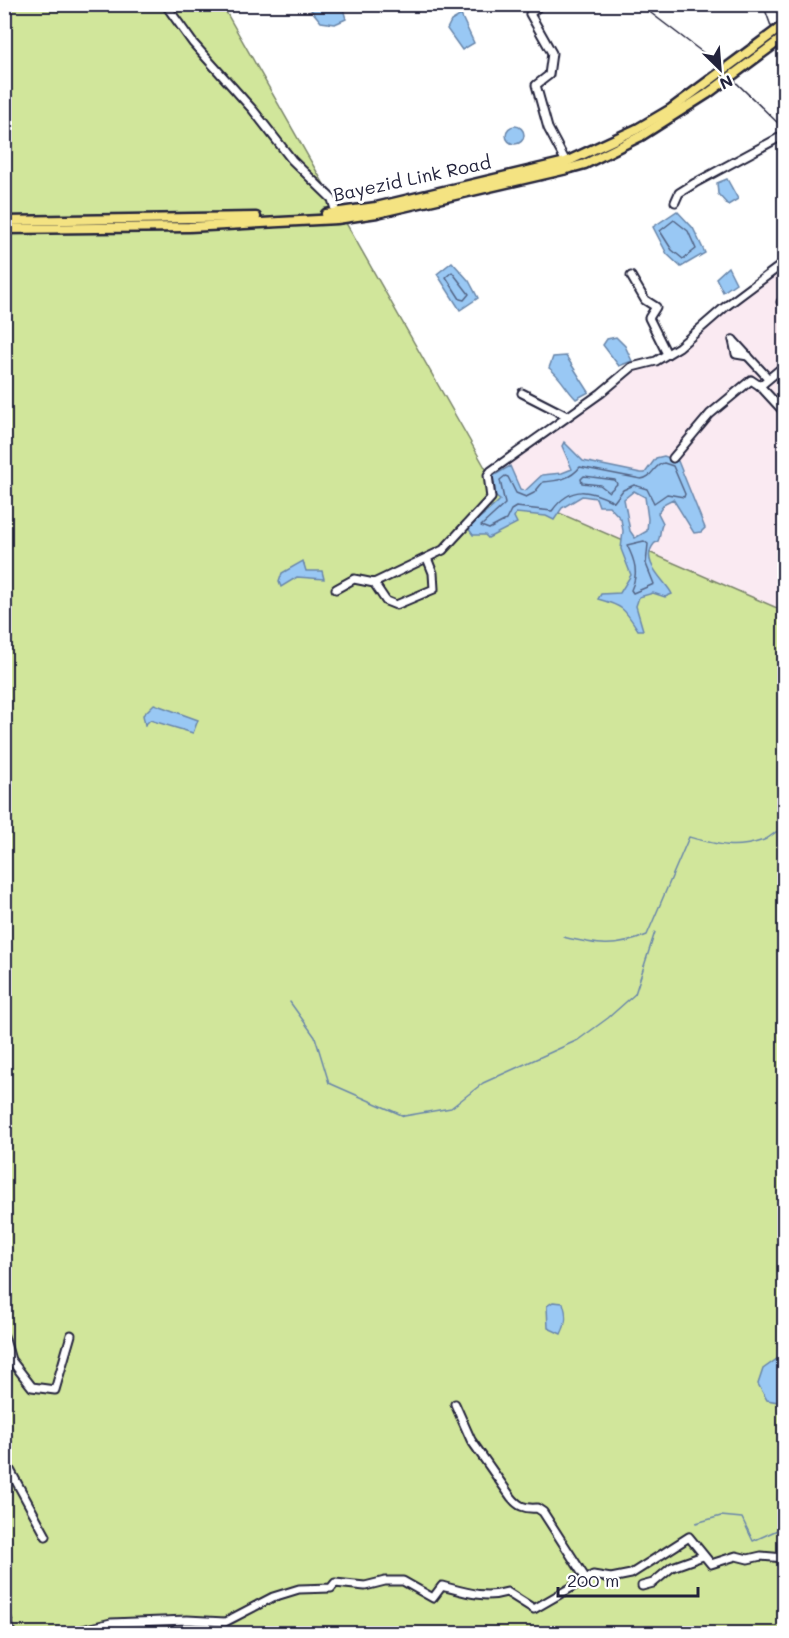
<svg xmlns="http://www.w3.org/2000/svg" width="789" height="1638" font-family="Mali,sans-serif">
  <style>
    .built { fill: #faeaf2 }
    .green { fill: #d1e69b; stroke: #7a846b; stroke-width: 1.5 }
    .water { fill: #99c8f4; stroke: #6986aa; stroke-width: 1.5; fill-rule: evenodd }
    .lines { fill: none; stroke-linecap: round; stroke-linejoin: round }
    .shore { stroke: #526485; stroke-width: 1.5 }
    .stream { stroke: #6986aa; stroke-width: 1.5 }
    .minor-casing { stroke: #22223b; stroke-width: 11 }
    .major-casing { stroke: #22223b; stroke-width: 13 }
    .minor { stroke: #fff; stroke-width: 7 }
    .major { stroke: #f4e382; stroke-width: 8 }
    .rail { stroke: #22223b; stroke-width: 1.5 }
    .major-bridge-casing { stroke: #22223b; stroke-width: 13; stroke-linecap: butt }
    .major-bridge { stroke: #f4e382; stroke-width: 8 }
    .labels { text-anchor: middle; stroke-width: 6; stroke-linejoin: round; paint-order: stroke }
    .street-label { font-size: 18px; fill: #22223b; stroke: #fff }
  </style>
  <rect width="100%" height="100%" fill="#fff"/>
  <filter id="ink" filterUnits="userSpaceOnUse"><feTurbulence type="fractalNoise" baseFrequency=".0167" numOctaves="2"/><feDisplacementMap in="SourceGraphic" scale="12" xChannelSelector="R" yChannelSelector="G"/><feConvolveMatrix kernelMatrix="1 2 1 2 8 2 1 2 1" color-interpolation-filters="sRGB"/></filter>
  <g filter="url(#ink)">
    <path class="built" d="M 784,267 L 784,737 L 473,519 L 489,477 L 633,369 L 657,364 L 681,350 L 727,309 Z"/>
    <path class="green" d="M 5,5 L 222,5 L 495,485 L 784,611 L 784,1633 L 5,1634 Z"/>
    <g class="water">
      <path d="M 307,5 L 342,5 L 346,19 L 335,24 L 321,22 Z"/>
      <path d="M 461,15 L 474,43 L 462,50 L 447,29 L 451,21 Z"/>
      <circle cx="515" cy="135" r="9"/>
      <path d="M 727,179 L 738,199 L 728,205 L 718,194 L 717,183 Z"/>
      <path d="M 677,211 L 693,228 L 705,253 L 681,267 L 667,254 L 653,227 Z"/>
      <path d="M 452,262 L 469,281 L 478,298 L 460,310 L 437,274 Z"/>
      <path d="M 728,267 L 736,283 L 723,292 L 716,278 Z"/>
      <path d="M 616,337 L 625,346 L 632,361 L 619,366 L 603,345 L 607,339 Z"/>
      <path d="M 566,356 L 589,392 L 576,399 C 565,388 561,377 549,368 L 553,357 Z"/>
      <path d="M 564,442 L 583,461 L 641,473 L 645,473 L 656,458 L 664,456 L 678,461 L 705,528 L 701,532 L 694,533 L 673,499 L 665,503 L 658,513 L 663,523 C 659,529 661,536 658,541 C 658,543 655,542 654,544 C 639,562 666,581 672,594 L 665,597 L 653,593 L 639,597 L 636,606 L 643,630 L 638,630 C 624,608 623,606 598,599 L 601,594 L 620,593 L 631,575 L 621,549 L 623,531 L 621,519 L 609,506 L 599,506 L 596,498 L 582,496 L 562,508 L 554,520 L 546,516 L 516,513 L 514,517 L 517,523 L 488,538 L 485,535 L 473,535 L 468,528 C 478,518 492,509 500,500 L 496,497 L 493,476 L 510,466 L 520,489 L 525,491 L 542,475 L 562,473 L 572,469 L 562,446 ZM 634,491 L 645,497 L 648,519 L 647,531 L 635,538 L 630,531 L 624,499 Z"/>
      <path d="M 303,561 L 306,571 L 322,571 L 324,579 L 297,577 L 281,587 L 279,582 L 282,573 Z"/>
      <path d="M 154,704 L 198,720 L 193,733 L 150,720 L 145,725 L 143,715 Z"/>
      <path d="M 553,1302 L 563,1303 C 567,1314 567,1323 561,1334 L 548,1328 L 547,1306 Z"/>
      <path d="M 784,1354 L 784,1403 L 767,1400 L 758,1384 L 763,1369 Z"/>
    </g>
    <g class="lines">
      <g class="shore">
        <path d="M 674,220 L 688,231 L 696,249 L 683,259 L 672,250 L 660,231 Z"/>
        <path d="M 452,272 L 469,294 L 464,300 L 460,299 L 446,277 Z"/>
        <path d="M 664,463 L 673,466 L 685,494 L 684,497 L 667,494 L 654,503 L 647,489 L 634,485 L 623,490 L 614,502 C 590,490 571,484 552,511 L 516,507 L 511,510 L 506,520 L 489,529 L 481,526 L 505,504 L 500,480 L 505,476 L 508,477 L 516,493 L 526,497 L 534,493 L 543,482 C 557,481 571,479 580,467 L 641,479 C 653,478 653,465 664,463 Z"/>
        <path d="M 584,476 L 615,480 L 617,484 L 609,492 L 600,485 L 582,483 L 581,479 Z"/>
        <path d="M 644,541 L 648,544 L 646,564 L 654,584 L 633,593 L 631,590 C 639,573 635,561 627,545 Z"/>
      </g>
      <g class="stream">
        <path d="M 563,937 C 597,945 614,949 647,935 L 689,837 C 718,845 735,850 764,840 C 772,837 775,830 784,829"/>
        <path d="M 290,1002 L 315,1037 L 329,1083 L 404,1116 L 451,1108 L 483,1083 L 578,1040 L 608,1018 L 635,994 L 655,932"/>
        <path d="M 696,1523 L 721,1516 L 742,1518 L 753,1541 L 784,1527"/>
      </g>
      <defs>
        <g id="minor">
          <path d="M 165,4 L 193,43 L 253,110 L 292,160 L 332,199 L 336,213"/>
          <path d="M 541,4 L 530,14 L 552,53 L 549,75 L 536,85 L 548,128 L 566,162"/>
          <path d="M 675,202 L 679,193 L 695,183 L 784,135"/>
          <path d="M 631,276 L 645,300 L 656,307 L 649,318 L 667,354"/>
          <path d="M 781,302 L 784,300"/>
          <path d="M 733,340 L 768,378"/>
          <path d="M 733,340 L 736,354 L 748,356"/>
          <path d="M 784,366 L 760,386 L 784,412"/>
          <path d="M 522,393 L 567,416"/>
          <path d="M 673,458 L 710,414 L 751,380 L 760,386"/>
          <path d="M 374,583 L 386,601 L 396,605 L 434,589 L 433,573 L 427,558"/>
          <path d="M 336,589 L 354,579 L 374,583 L 443,550 L 491,498 L 488,475 L 491,471 L 601,393 L 632,367 L 656,361 L 679,347 L 725,307 L 784,263"/>
          <path d="M 4,1336 L 11,1360 L 32,1387 L 55,1390 L 71,1335"/>
          <path d="M 455,1404 L 471,1440 L 511,1497 C 518,1506 524,1509 537,1508 L 543,1512 L 586,1579"/>
          <path d="M 4,1459 L 46,1536"/>
          <path d="M 642,1586 L 653,1583 L 672,1567 L 703,1556"/>
          <path d="M 4,1607 L 11,1634"/>
          <path d="M 66,1634 L 111,1623 L 187,1620 L 225,1622 L 273,1597 L 299,1589 L 331,1588 L 335,1583 L 365,1586 L 385,1581 L 403,1581 L 433,1598 L 442,1586 C 465,1592 484,1599 507,1592 L 534,1609 L 593,1575 L 611,1578 L 631,1574 L 689,1537 L 711,1564 L 736,1556 L 748,1559 L 761,1556 L 784,1558"/>
        </g>
        <g id="major">
          <path d="M 326,214 L 376,207 L 566,162 L 637,129"/>
          <path d="M 4,221 L 256,217"/>
          <path d="M 4,229 L 189,227 L 337,219 L 377,213 L 567,169 L 585,164 L 641,136"/>
        </g>
      </defs>
      <use href="#minor" class="minor-casing"/>
      <use href="#major" class="major-casing"/>
      <use href="#minor" class="minor"/>
      <use href="#major" class="major"/>
      <g class="rail">
        <path d="M 639,4 L 714,61 L 784,129"/>
        <path d="M 763,4 L 784,62"/>
      </g>
      <defs>
        <g id="major-bridge">
          <path d="M 637,129 L 671,109 L 784,25"/>
          <path d="M 641,136 L 707,94 L 784,37"/>
        </g>
      </defs>
      <use href="#major-bridge" class="major-bridge-casing"/>
      <use href="#major-bridge" class="major-bridge"/>
    </g>
  </g>
  <g class="labels">
    <g class="street-label">
      <text transform="translate(412 179) rotate(-12)" y="6">Bayezid Link Road</text>
    </g>
  </g>
  <rect width="789" height="1638" fill="none" stroke="#fff" stroke-width="24"/>
  <rect x="12" y="12" width="765" height="1614" fill="none" stroke="#22223b" stroke-width="2" filter="url(#ink)"/>
  <g transform="translate(720 69) rotate(155)" stroke="#ffffff" stroke-width="4.5" paint-order="stroke">
  <path d="M0-4.5L10 22L0 15L-10 22Z" fill="#22223b"/>
  <text y="-9" font-size="16" font-weight="bold" text-anchor="middle" fill="#22223b">N</text>
  </g>
  <path d="M558 1587v9h140v-9" fill="none" stroke="#22223b" stroke-width="3"/>
  <text x="567" y="1587" font-size="18" fill="#22223b" stroke="#ffffff" stroke-width="4.5" paint-order="stroke">200 m</text>
</svg>
